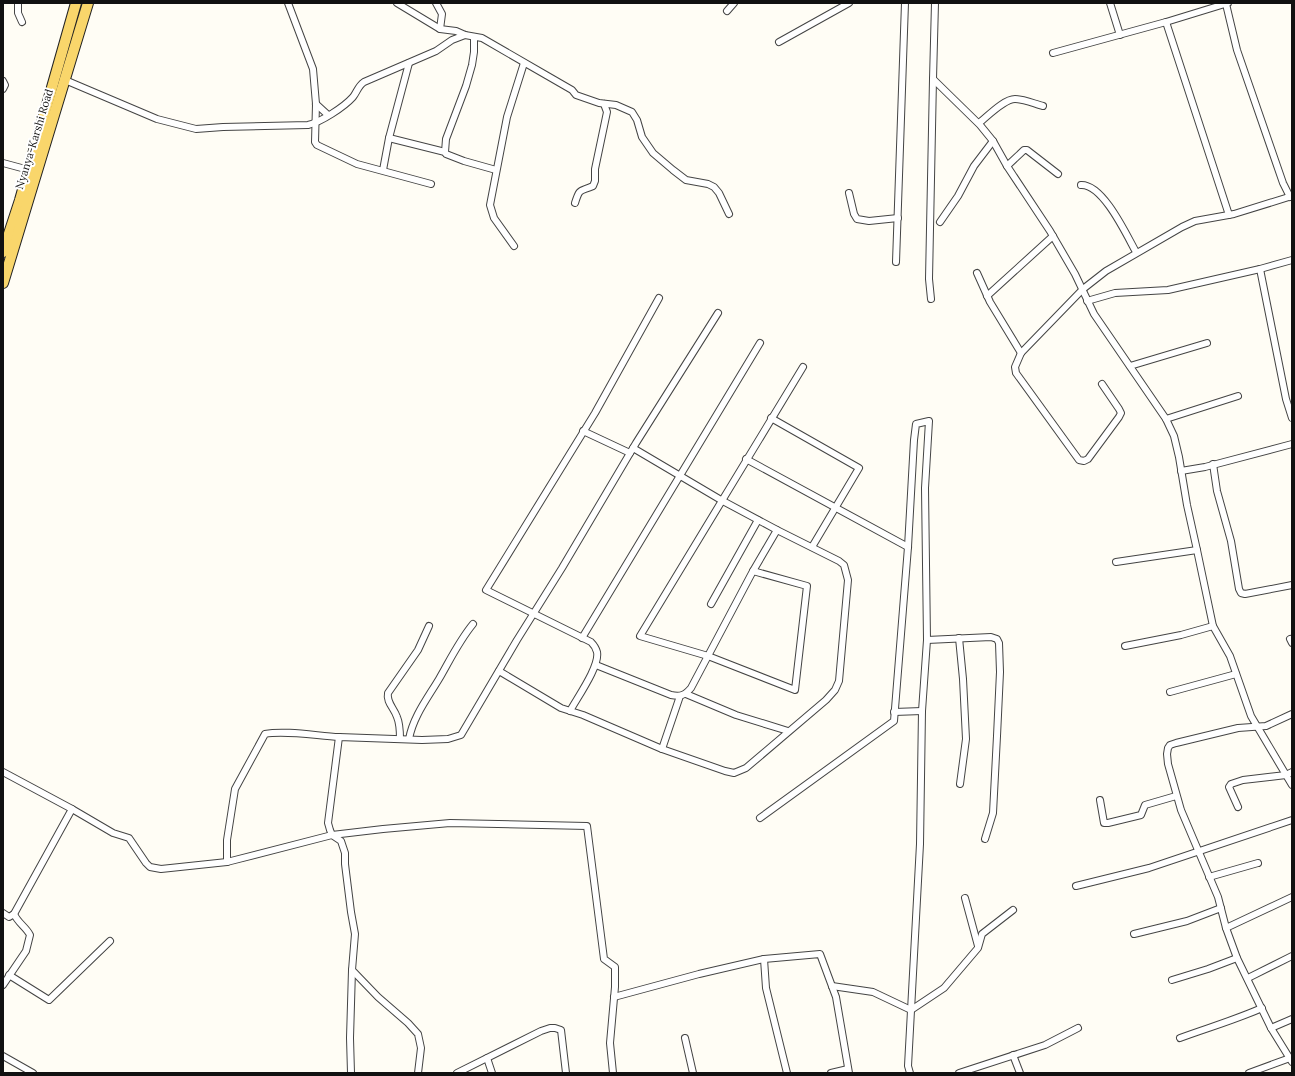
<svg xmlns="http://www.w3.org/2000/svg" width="1295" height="1076" font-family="Lora,serif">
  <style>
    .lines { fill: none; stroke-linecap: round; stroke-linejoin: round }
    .street-casing { stroke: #444; stroke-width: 8 }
    .primary-casing { stroke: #222; stroke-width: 12 }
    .street { stroke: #fff; stroke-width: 6 }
    .primary { stroke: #f9d66b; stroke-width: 10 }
    .labels { text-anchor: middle; stroke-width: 4; stroke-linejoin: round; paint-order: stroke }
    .street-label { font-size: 11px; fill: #111; stroke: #fff }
  </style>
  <rect width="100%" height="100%" fill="#fffdf5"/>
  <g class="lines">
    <defs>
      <g id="street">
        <path d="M 288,3 L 313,69 L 316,104 L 315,142 L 317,145 L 357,164 L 431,184"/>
        <path d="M 397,3 L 440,29 L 456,31 L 465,35 L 482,38 L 546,75 L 572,90 L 576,95 L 599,103 L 616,105 L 632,112 L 637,120 L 642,137 L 653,153 L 673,170 L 686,180 L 708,184 L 714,187 L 719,193 L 729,214"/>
        <path d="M 436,3 L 442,14 L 440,29"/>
        <path d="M 935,3 L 933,79 L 980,125 L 993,141 L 1007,166 L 1050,231 L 1075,274 L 1094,314 L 1166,419 L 1174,436 L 1179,457 L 1187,505 L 1197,550 L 1213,626"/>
        <path d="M 1110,3 L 1120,35"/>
        <path d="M 18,4 L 18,13 L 22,22"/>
        <path d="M 1226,4 L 1237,50 L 1283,183 L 1290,197"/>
        <path d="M 727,11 L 734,3"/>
        <path d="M 1166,22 L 1229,215"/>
        <path d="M 474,37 L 474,52 L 472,65 L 466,86 L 446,139 L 445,152 L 446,154 L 464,161 L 496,170"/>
        <path d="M 779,42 L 849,3"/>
        <path d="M 1053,53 L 1166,22 L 1228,3"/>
        <path d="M 65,80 L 157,119 L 196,129 L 223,127 L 308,125 C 321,122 344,107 353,97 C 357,92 358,86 364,82 L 436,51 L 452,40 L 465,35"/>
        <path d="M 3,81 L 5,85 L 3,89"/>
        <path d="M 316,104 L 328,115"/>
        <path d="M 979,123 C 988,116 1004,99 1015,99 C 1024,99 1035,104 1043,106"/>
        <path d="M 389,138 L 445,152"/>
        <path d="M 3,163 L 29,170"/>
        <path d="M 1007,166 L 1024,150 L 1027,150 L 1058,174"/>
        <path d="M 383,170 L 389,138 L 409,63"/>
        <path d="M 1081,185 C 1103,184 1126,234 1136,252"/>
        <path d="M 849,193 L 854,214 L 857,219 L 869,221 L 898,218"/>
        <path d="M 575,203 C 580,187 580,192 593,186 L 595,181 L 595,169 L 607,112 L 604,104"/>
        <path d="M 940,222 L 958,196 L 974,166 L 993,141"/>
        <path d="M 514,246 L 494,218 L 490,205 L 507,117 L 524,63"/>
        <path d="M 896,262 L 905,3"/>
        <path d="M 1260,269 L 1286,399 L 1292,418"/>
        <path d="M 977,273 L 990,302 L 1021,353"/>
        <path d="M 987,296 L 1053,236"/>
        <path d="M 931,299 L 929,279 L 933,79"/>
        <path d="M 1087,301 L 1115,293 L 1168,290 L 1260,269 L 1292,260"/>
        <path d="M 1130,366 L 1207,343"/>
        <path d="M 1102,384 L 1119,409 L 1121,413 L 1119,417 L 1088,459 L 1084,461 L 1079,460 L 1016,373 L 1015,367 L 1021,353 L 1083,289 L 1106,271 L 1182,227 L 1195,221 L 1234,214 L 1292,196"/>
        <path d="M 771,418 L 859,468 L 812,547"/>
        <path d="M 1166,419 L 1238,396"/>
        <path d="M 583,431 L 630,453"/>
        <path d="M 746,459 L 908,547"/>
        <path d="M 1213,464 L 1217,491 L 1231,541 L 1239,589 L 1241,593 L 1245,594 L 1292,585"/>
        <path d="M 1181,471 L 1205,467 L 1292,444"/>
        <path d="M 1116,562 L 1197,550"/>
        <path d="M 753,571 L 807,586 L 795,690 L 708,656 L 640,636 L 803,367"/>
        <path d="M 711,604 L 758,520"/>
        <path d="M 582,638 L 760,343"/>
        <path d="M 959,638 L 963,679 L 966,739 L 960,784"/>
        <path d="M 1290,639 L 1292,643"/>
        <path d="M 927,640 L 991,637 L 997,639 L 999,643 L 1000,672 L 997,736 L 993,813 L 985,839"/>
        <path d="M 1125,646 L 1181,635 L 1213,626 L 1230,656 L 1251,716 L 1292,785"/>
        <path d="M 596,665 L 671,695 C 681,697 685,695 691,688 L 753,571 L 777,530"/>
        <path d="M 499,671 L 561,708 L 583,715 L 662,749 L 725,771 L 734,773 L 746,768 L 826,700 L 835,690 L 839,681 L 848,580 L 844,565 L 839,561 L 777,530 L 721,500 L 633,448"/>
        <path d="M 1170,692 L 1236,674"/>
        <path d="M 686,694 L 736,715 L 788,731"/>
        <path d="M 570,711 C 577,698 600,666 597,652 C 596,648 594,645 591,642 L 486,590 L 595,413 L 659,298"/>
        <path d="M 894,712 L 922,711"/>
        <path d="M 1292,714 L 1266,726 L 1238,728 L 1176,743 L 1170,745 L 1168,748 L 1167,754 L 1168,764 L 1181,810 L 1218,897 L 1226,928 L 1237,958 L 1271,1028 L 1292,1062"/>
        <path d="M 400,739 C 400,732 400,724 397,717 C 394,708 386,702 388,693 L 418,650 L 429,626"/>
        <path d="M 409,739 C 413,717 427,699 439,679 C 450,660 459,641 473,624"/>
        <path d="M 662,749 L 680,696"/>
        <path d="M 3,772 L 72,809 L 14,914 L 9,917 L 3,913"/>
        <path d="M 1100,800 L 1104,823 L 1108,823 L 1141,815 L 1145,805 L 1176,796"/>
        <path d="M 1238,807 L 1229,787 L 1231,784 L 1243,780 L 1286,775 L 1292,772"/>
        <path d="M 72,809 L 113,833 L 129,838 L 146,863 L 150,867 L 161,869 L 227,862 L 332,835 L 383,829 L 450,823 L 587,826 L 604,959 L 615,967 L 615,987 L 610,1043 L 613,1073"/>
        <path d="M 760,818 L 894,721 L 908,547 L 914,440 L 916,424 L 929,421 L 925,488 L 927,640 L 922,711 L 920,844 L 908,1066 L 910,1073"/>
        <path d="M 227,862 L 227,840 L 235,789 L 265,734 C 285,730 318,736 339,737"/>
        <path d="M 1209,877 L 1258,863"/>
        <path d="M 1076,886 L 1149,868 L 1292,820"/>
        <path d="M 965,898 L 978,946"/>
        <path d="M 1226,928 L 1292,897"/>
        <path d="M 1134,934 L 1187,921 L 1221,908"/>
        <path d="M 764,959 L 766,988 L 787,1073"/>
        <path d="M 9,975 L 49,1000 L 110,941"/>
        <path d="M 1248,978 L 1292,956"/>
        <path d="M 1172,980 L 1208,969 L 1237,958"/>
        <path d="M 3,985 L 26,951 L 30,935 C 26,927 18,923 14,914"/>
        <path d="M 832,986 L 873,992 L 911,1010 L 944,988 L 978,948 L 982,934 L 1013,910"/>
        <path d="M 614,997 L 699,974 L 764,959 L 820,954 L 836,997 L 849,1073"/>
        <path d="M 1271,1028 L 1292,1019"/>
        <path d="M 685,1038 L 693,1073"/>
        <path d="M 1180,1038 C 1207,1028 1235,1020 1262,1008"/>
        <path d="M 1013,1055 L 1020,1073"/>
        <path d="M 3,1056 L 33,1073"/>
        <path d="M 487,1058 L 492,1073"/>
        <path d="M 351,1073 L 350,1038 L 352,970"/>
        <path d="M 418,1073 L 421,1048 L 418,1034 L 408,1023 L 378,997 L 352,970 L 355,934 L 351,912 L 345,864 L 345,853 L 341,841 L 332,835 L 330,830 L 328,823 L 339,737 L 422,740 L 448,739 L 461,735 L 517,640 L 562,568 L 636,443 L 718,313"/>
        <path d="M 457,1073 L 541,1031 L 550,1028 L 555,1028 L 561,1030 L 566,1073"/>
        <path d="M 831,1073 L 848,1069"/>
        <path d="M 959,1073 L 1045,1045 L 1078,1028"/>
        <path d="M 1249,1073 L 1290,1058"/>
      </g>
      <g id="primary">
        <path d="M 3,252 L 20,200 L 76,3"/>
        <path d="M 3,283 L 88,3"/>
      </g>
    </defs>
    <use href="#street" class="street-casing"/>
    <use href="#primary" class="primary-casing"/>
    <use href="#street" class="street"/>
    <use href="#primary" class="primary"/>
  </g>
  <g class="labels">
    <g class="street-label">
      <text transform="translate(34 139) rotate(-73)" y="4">Nyanya-Karshi Road</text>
    </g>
  </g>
  <rect width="1295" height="1076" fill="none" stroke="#111111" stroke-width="8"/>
</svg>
